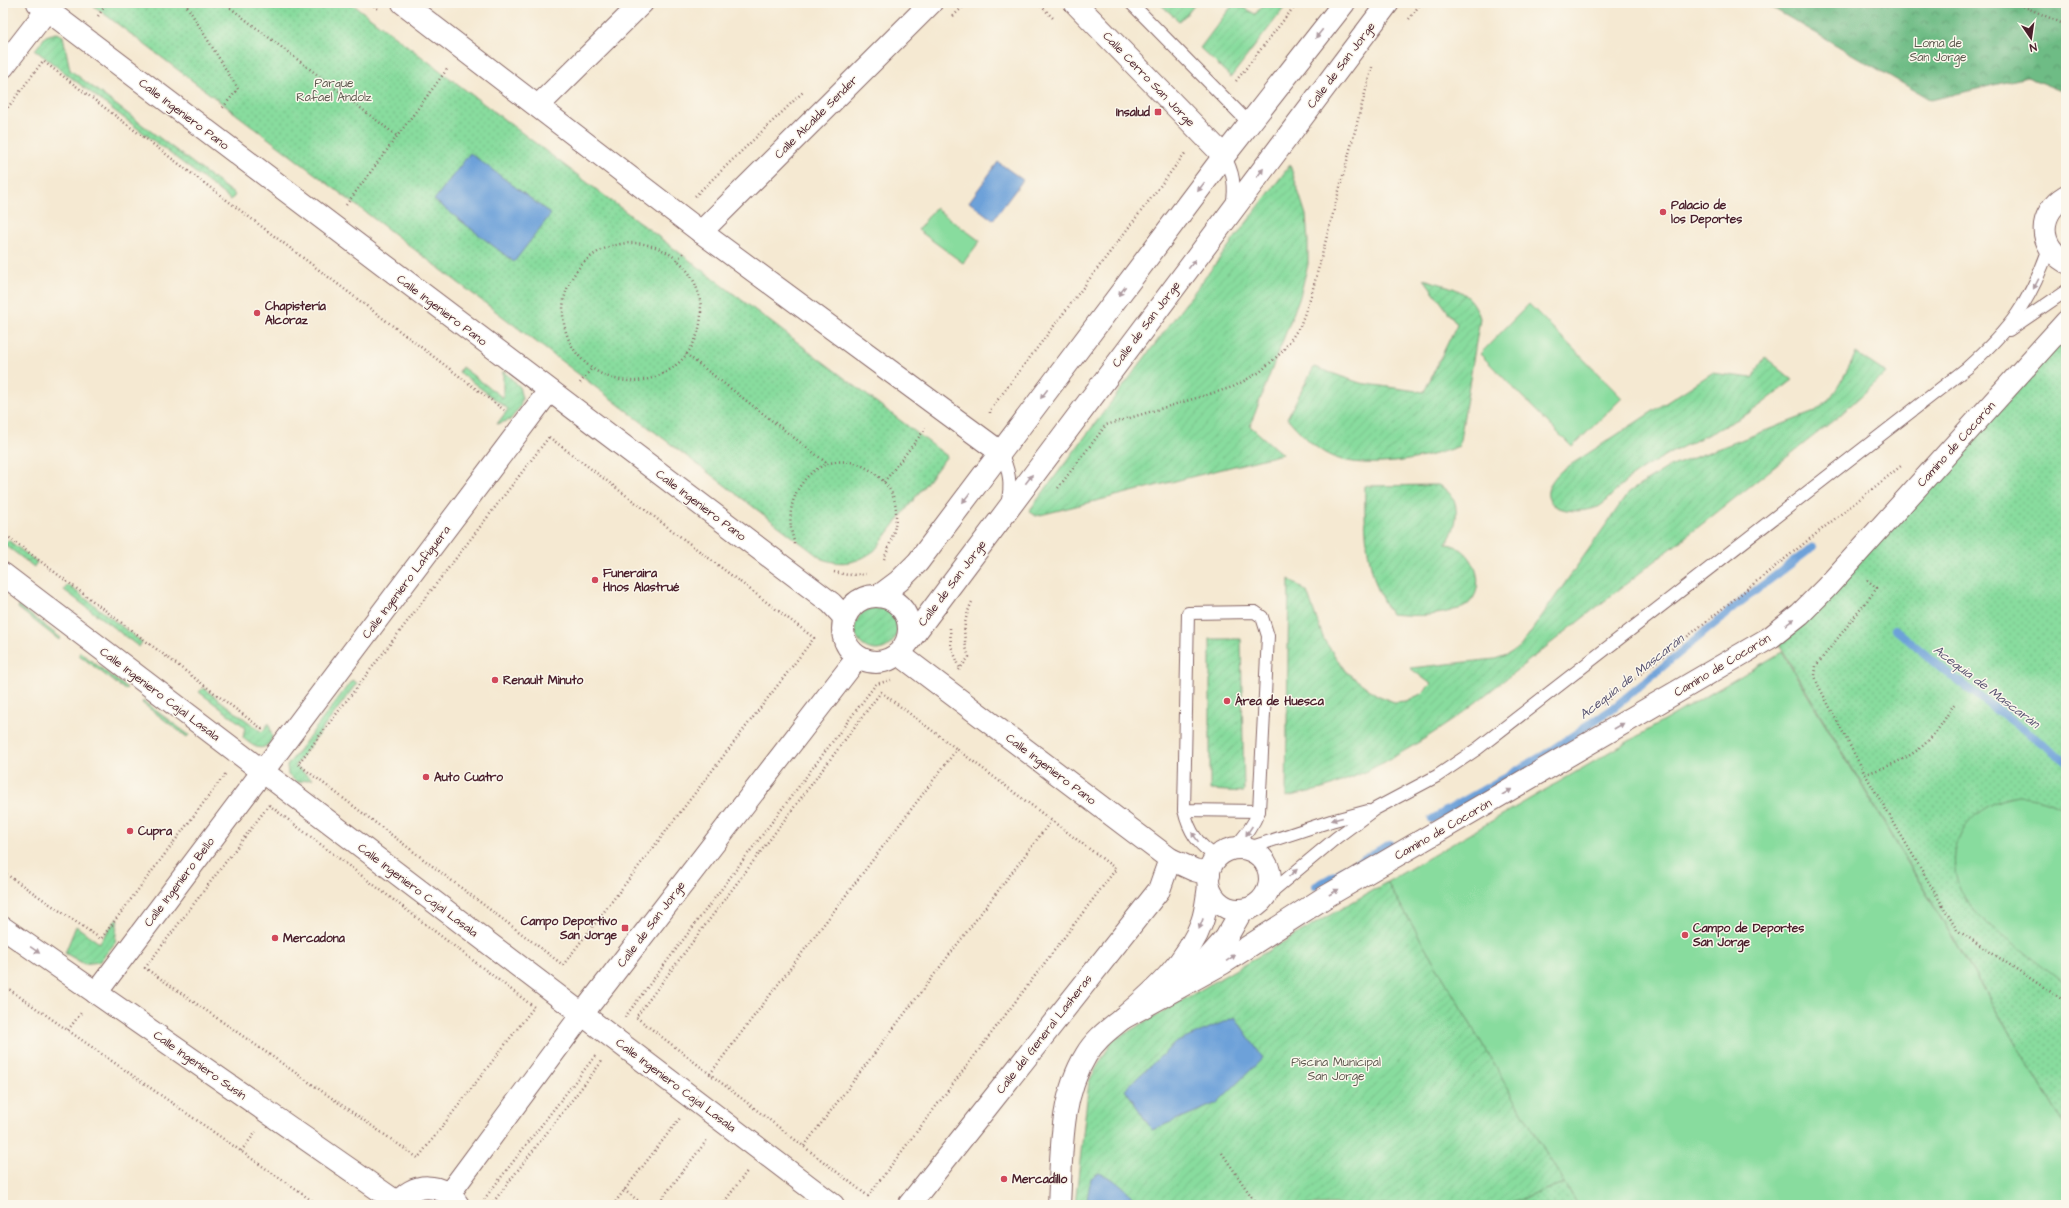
<svg xmlns="http://www.w3.org/2000/svg" width="2069" height="1208" font-family="'Architects Daughter',sans-serif">
  <style>
    .grass { fill: url(#grass-dots); stroke: #697e64 }
    .forest { fill: url(#forest-crowns); stroke: #5c6e58 }
    .garden { fill: url(#garden-furrows); stroke: #697e64 }
    .pitch { fill: #88dc9e; stroke: #697e64 }
    .water { fill: #6da1d9; stroke: #5c6082 }
    .lines { fill: none; stroke-linecap: round; stroke-linejoin: round }
    .stream { stroke: #6da1d9; stroke-width: 8 }
    .lane-casing { stroke: #866665; stroke-width: 14 }
    .street-casing { stroke: #866665; stroke-width: 24 }
    .path { stroke: #866665; stroke-width: 2.5; stroke-dasharray: 1 3; stroke-linecap: butt }
    .lane { stroke: #fff; stroke-width: 12 }
    .street { stroke: #fff; stroke-width: 22 }
    .oneway { fill: #ae9aa0 }
    .poi-dot { fill: #d1495b; stroke: #fbf7ec; stroke-width: 1.5 }
    .labels { text-anchor: middle; stroke-width: 3; stroke-linejoin: round; paint-order: stroke }
    .park-label { font-size: 12px; fill: #5d584e; stroke: #fbf7ec }
    .street-label { font-size: 12px; fill: #4a1f2b; stroke: #fbf7ec }
    .poi-label { font-size: 12px; font-weight: bold; fill: #4a1f2b; stroke: #fbf7ec; text-anchor: start }
    .water-label { font-size: 13px; font-style: italic; fill: #585371; stroke: #fbf7ec }
  </style>
  <defs>
    <pattern id="grass-dots" width="8" height="8" patternUnits="userSpaceOnUse"><rect width="8" height="8" fill="#88dc9e"/><path d="M2 2h.1M6 6h.1" fill="none" stroke="#77bc88" stroke-width="1.8" stroke-linecap="round"/></pattern>
    <pattern id="forest-crowns" width="20" height="18" patternUnits="userSpaceOnUse"><rect width="20" height="18" fill="#6ebc85"/><path d="M2 6a3 3 0 1 1 6 0M12 15a3 3 0 1 1 6 0" fill="none" stroke="#5c986d"/></pattern>
    <pattern id="garden-furrows" width="10" height="10" patternUnits="userSpaceOnUse"><rect width="10" height="10" fill="#88dc9e"/><path d="M-1 1l2-2M0 10L10 0M9 11l2-2" fill="none" stroke="#77bc88"/></pattern>
  </defs>
  <rect width="100%" height="100%" fill="#fbf7ec"/>
  <filter id="ink" filterUnits="userSpaceOnUse"><feTurbulence type="fractalNoise" baseFrequency=".025" numOctaves="2"/><feDisplacementMap in="SourceGraphic" scale="8" xChannelSelector="R" yChannelSelector="G"/><feConvolveMatrix kernelMatrix="1 2 1 2 8 2 1 2 1" color-interpolation-filters="sRGB"/></filter>
  <filter id="wash" filterUnits="userSpaceOnUse"><feTurbulence type="fractalNoise" baseFrequency=".012" numOctaves="4" result="noise"/><feDisplacementMap in="SourceGraphic" scale="16" xChannelSelector="R" yChannelSelector="G"/><feGaussianBlur stdDeviation="0.9" result="paint"/><feColorMatrix in="noise" values="0 0 0 0 0 0 0 0 0 0 0 0 0 0 0 0 0 1.4 0 .05"/><feComposite in="paint" operator="in"/></filter>
  <g filter="url(#wash)">
    <rect width="100%" height="100%" fill="#f5e9d2"/>
    <g class="grass">
      <path d="M 90,3 L 351,3 L 947,456 L 875,550 C 858,563 842,566 822,559 Z"/>
      <path d="M 2066,336 L 2066,1128 L 1778,643 Z"/>
      <path d="M 1564,1183 L 1577,1205 L 1506,1205 Z"/>
    </g>
    <path class="forest" d="M 1764,3 L 2066,3 L 2066,93 L 2027,77 L 1931,100 Z"/>
    <g class="garden">
      <path d="M 1159,3 L 1196,3 L 1184,18 L 1179,21 Z"/>
      <path d="M 1234,3 L 1255,14 L 1265,3 L 1288,3 L 1231,77 L 1200,48 Z"/>
      <path d="M 56,33 L 63,36 L 70,70 L 235,195 L 231,200 L 35,50 L 46,36 Z"/>
      <path d="M 1290,165 L 1306,215 L 1308,241 L 1308,264 L 1300,296 L 1250,426 L 1282,454 L 1036,516 L 1029,511 Z"/>
      <path d="M 1424,279 C 1451,288 1471,288 1480,318 L 1459,446 C 1425,460 1358,473 1325,453 C 1310,444 1299,431 1287,418 L 1314,367 L 1360,383 L 1424,392 L 1457,324 Z"/>
      <path d="M 1856,353 L 1886,373 L 1839,416 L 1456,718 C 1419,743 1379,768 1336,784 C 1321,791 1302,793 1286,797 L 1289,579 L 1307,592 L 1324,640 L 1346,672 L 1377,695 L 1394,702 L 1406,701 L 1421,694 L 1431,684 L 1410,668 L 1495,659 L 1507,655 L 1520,647 L 1629,492 L 1667,468 L 1812,413 C 1835,400 1844,375 1856,353 Z"/>
      <path d="M 1765,357 L 1793,380 C 1774,394 1757,410 1736,420 C 1707,436 1675,449 1647,466 C 1640,471 1631,476 1625,482 C 1618,487 1605,504 1598,507 C 1568,518 1526,505 1561,471 L 1712,373 L 1752,378 Z"/>
      <path d="M 462,367 L 503,398 L 503,371 L 519,386 L 522,399 L 520,407 L 510,420 L 497,424 L 508,409 L 459,372 Z"/>
      <path d="M 1438,485 C 1463,496 1459,525 1446,544 C 1474,546 1490,588 1466,606 C 1462,609 1456,609 1451,611 C 1428,617 1414,616 1391,614 C 1366,578 1364,529 1365,486 Z"/>
      <path d="M 8,540 L 37,562 L 34,567 L 4,544 Z"/>
      <path d="M 68,585 L 142,642 L 139,647 L 64,590 Z"/>
      <path d="M 19,606 L 61,638 L 59,640 L 18,608 Z"/>
      <circle cx="876" cy="629" r="21"/>
      <path d="M 1210,639 L 1241,639 L 1244,792 L 1210,790 Z"/>
      <path d="M 80,652 L 127,688 L 125,690 L 79,655 Z"/>
      <path d="M 352,680 L 357,683 L 295,766 L 312,779 L 297,782 L 288,775 L 287,766 Z"/>
      <path d="M 203,688 L 262,732 L 269,723 L 272,737 L 270,743 C 260,753 252,745 243,738 L 245,727 L 199,692 Z"/>
      <path d="M 143,701 L 189,735 L 187,737 L 142,703 Z"/>
      <path d="M 1387,882 L 1564,1183 L 1506,1205 L 1075,1205 L 1089,1081 L 1112,1041 Z"/>
      <path d="M 118,917 L 115,943 L 99,962 L 84,964 L 65,953 L 76,926 L 99,943 Z"/>
    </g>
    <g class="pitch">
      <path d="M 935,208 L 980,241 L 963,263 L 918,230 Z"/>
      <path d="M 1529,304 L 1622,398 L 1572,447 L 1480,354 Z"/>
      <path d="M 1782,652 L 2066,1128 L 2066,1205 L 1577,1205 L 1387,882 Z"/>
      <path d="M 2018,796 C 2037,797 2051,801 2066,811 L 2066,984 L 1981,918 C 1933,872 1953,807 2018,796 Z"/>
    </g>
    <g class="water">
      <path d="M 470,153 L 551,214 L 514,262 L 434,200 Z"/>
      <path d="M 998,162 L 1023,180 L 993,220 L 969,202 Z"/>
      <path d="M 1235,1017 L 1263,1058 L 1217,1103 L 1152,1130 L 1125,1089 L 1175,1043 Z"/>
      <path d="M 1099,1173 C 1115,1179 1129,1188 1136,1205 L 1086,1205 L 1091,1178 Z"/>
    </g>
    <g class="lines">
      <g class="stream">
        <path d="M 1895,629 L 1950,675 L 2066,761"/>
        <path d="M 1432,819 L 1544,755 L 1612,709 L 1742,601 L 1813,547"/>
        <path d="M 1316,886 L 1390,844"/>
      </g>
    </g>
  </g>
  <g filter="url(#ink)">
    <g class="lines">
      <defs>
        <g id="lane">
          <path d="M 1131,3 L 1249,123"/>
          <path d="M 1224,156 C 1234,172 1236,187 1232,205"/>
          <path d="M 2009,330 L 2066,291"/>
          <path d="M 1000,452 C 1010,469 1012,485 1007,504"/>
          <path d="M 1255,612 L 1262,617 L 1268,636 L 1259,811 L 1184,810 L 1188,613 Z"/>
          <path d="M 1184,810 C 1189,832 1198,845 1217,857"/>
          <path d="M 1233,848 C 1245,837 1253,826 1259,811"/>
          <path d="M 1246,849 L 1331,821 L 1368,811"/>
          <path d="M 1263,899 L 1336,838 L 1375,809 L 1437,776 L 1477,749 L 1967,368 C 2010,329 2030,303 2049,248"/>
        </g>
        <g id="street">
          <path d="M 38,3 L 831,603 L 845,618"/>
          <path d="M 403,3 L 701,232 L 1000,452"/>
          <path d="M 1075,3 L 1224,156"/>
          <path d="M 3,67 L 47,10"/>
          <path d="M 538,106 L 642,3"/>
          <path d="M 2066,196 C 2038,213 2037,245 2066,262"/>
          <path d="M 701,232 L 931,3"/>
          <path d="M 3,574 L 833,1205"/>
          <circle cx="876" cy="629" r="33"/>
          <path d="M 879,596 L 899,581 L 918,562 L 1224,156 L 1344,3"/>
          <path d="M 906,645 L 1388,3"/>
          <path d="M 899,654 L 1170,859 L 1194,870 L 1209,874"/>
          <circle cx="1239" cy="879" r="31"/>
          <path d="M 3,928 L 398,1203"/>
          <path d="M 1196,972 L 1226,938 L 1242,910"/>
          <path d="M 96,993 L 549,391"/>
          <path d="M 1123,1018 L 1223,963 L 1327,896 L 1771,637 L 1800,614 L 1826,588 L 2066,322"/>
          <path d="M 449,1194 L 583,1013 L 858,657"/>
          <path d="M 397,1205 C 411,1181 444,1182 458,1205"/>
          <path d="M 909,1205 L 1159,890 L 1170,859"/>
          <path d="M 1059,1205 C 1062,1155 1059,1099 1086,1055 C 1096,1038 1110,1029 1124,1017 C 1155,991 1188,961 1202,922 C 1206,911 1207,898 1209,886"/>
        </g>
      </defs>
      <use href="#lane" class="lane-casing"/>
      <use href="#street" class="street-casing"/>
      <g class="path">
        <path d="M 185,3 L 238,89 L 221,110"/>
        <path d="M 224,3 L 397,136"/>
        <path d="M 371,3 L 378,9"/>
        <path d="M 1038,3 L 1054,19"/>
        <path d="M 2016,3 L 2066,25"/>
        <path d="M 98,16 L 107,3"/>
        <path d="M 953,16 L 967,3"/>
        <path d="M 1409,19 L 1421,3"/>
        <path d="M 1236,81 L 1297,3"/>
        <path d="M 3,114 L 43,61 L 504,410"/>
        <path d="M 695,196 L 803,92"/>
        <path d="M 346,205 L 448,68"/>
        <circle cx="632" cy="312" r="69"/>
        <path d="M 677,260 L 685,251"/>
        <path d="M 686,354 L 828,464"/>
        <path d="M 580,383 L 592,368"/>
        <path d="M 990,413 L 990,410 L 1186,152"/>
        <path d="M 549,437 L 814,638 L 563,965 L 298,764 Z"/>
        <path d="M 884,482 L 926,428"/>
        <path d="M 1058,488 L 1106,425 L 1233,387 L 1260,372 L 1283,351 L 1300,326 L 1311,296 L 1372,67"/>
        <path d="M 3,533 L 262,729 L 264,727"/>
        <path d="M 795,544 C 773,485 835,433 881,479 C 890,487 896,500 896,511 C 897,527 890,544 884,559"/>
        <path d="M 834,572 L 848,575 L 866,574"/>
        <path d="M 1867,580 L 1877,588 L 1816,666 L 1815,676 L 1818,685 L 1865,774 L 1957,930 L 2066,1002"/>
        <path d="M 950,628 L 951,646 L 960,668"/>
        <path d="M 959,670 L 969,657 C 962,638 963,620 972,602"/>
        <path d="M 881,692 L 1116,869 L 868,1196 L 636,1017 Z"/>
        <path d="M 1603,704 L 1901,466"/>
        <path d="M 1865,774 C 1890,766 1917,756 1934,734 C 1942,725 1948,713 1955,703"/>
        <path d="M 269,805 L 534,1007 L 418,1158 L 145,968 Z"/>
        <path d="M 3,872 L 101,939 L 226,773"/>
        <path d="M 3,985 L 318,1205"/>
        <path d="M 625,1017 L 876,684 L 891,680"/>
        <path d="M 68,1030 L 81,1013"/>
        <path d="M 710,1074 L 957,749"/>
        <path d="M 804,1146 L 1051,821"/>
        <path d="M 241,1151 L 256,1132"/>
        <path d="M 1222,1153 L 1257,1205"/>
        <path d="M 624,1190 L 644,1205"/>
        <path d="M 483,1203 L 485,1198 L 595,1056"/>
        <path d="M 491,1205 L 603,1060"/>
        <path d="M 613,1205 L 680,1118"/>
        <path d="M 657,1205 L 707,1140"/>
        <path d="M 722,1205 L 748,1170"/>
      </g>
      <use href="#lane" class="lane"/>
      <use href="#street" class="street"/>
    </g>
    <defs><path id="oneway-solid" d="M-6-.8H1V-3.2L6.5 0L1 3.2V.8H-6Z"/></defs>
    <g class="oneway">
      <use href="#oneway-solid" transform="translate(1319 34) rotate(128)"/>
      <use href="#oneway-solid" transform="translate(1260 173) rotate(-53)"/>
      <use href="#oneway-solid" transform="translate(1201 187) rotate(127)"/>
      <use href="#oneway-solid" transform="translate(1192 264) rotate(-53)"/>
      <use href="#oneway-solid" transform="translate(2036 284) rotate(118)"/>
      <use href="#oneway-solid" transform="translate(1122 291) rotate(127)"/>
      <use href="#oneway-solid" transform="translate(1044 394) rotate(127)"/>
      <use href="#oneway-solid" transform="translate(1029 479) rotate(-53)"/>
      <use href="#oneway-solid" transform="translate(966 498) rotate(127)"/>
      <use href="#oneway-solid" transform="translate(1790 622) rotate(-38)"/>
      <use href="#oneway-solid" transform="translate(1619 726) rotate(-30)"/>
      <use href="#oneway-solid" transform="translate(1507 792) rotate(-30)"/>
      <use href="#oneway-solid" transform="translate(1337 819) rotate(165)"/>
      <use href="#oneway-solid" transform="translate(1249 831) rotate(124)"/>
      <use href="#oneway-solid" transform="translate(1195 837) rotate(-125)"/>
      <use href="#oneway-solid" transform="translate(1293 873) rotate(-41)"/>
      <use href="#oneway-solid" transform="translate(1334 892) rotate(-30)"/>
      <use href="#oneway-solid" transform="translate(1201 924) rotate(111)"/>
      <use href="#oneway-solid" transform="translate(35 950) rotate(35)"/>
      <use href="#oneway-solid" transform="translate(1231 958) rotate(-34)"/>
    </g>
  </g>
  <g class="poi-dot">
    <rect x="1154" y="108" width="8" height="8" rx="2"/>
    <circle cx="1663" cy="212" r="4"/>
    <circle cx="257" cy="313" r="4"/>
    <circle cx="595" cy="580" r="4"/>
    <circle cx="495" cy="680" r="4"/>
    <circle cx="1227" cy="701" r="4"/>
    <circle cx="426" cy="777" r="4"/>
    <circle cx="130" cy="831" r="4"/>
    <rect x="621" y="924" width="8" height="8" rx="2"/>
    <circle cx="1685" cy="935" r="4"/>
    <circle cx="275" cy="938" r="4"/>
    <circle cx="1004" cy="1179" r="4"/>
  </g>
  <g class="labels">
    <g class="park-label">
      <text x="1938" y="47">Loma de<tspan x="1938" dy="14">San Jorge</tspan></text>
      <text x="334" y="87">Parque<tspan x="334" dy="14">Rafael Andolz</tspan></text>
      <text x="1336" y="1066">Piscina Municipal<tspan x="1336" dy="14">San Jorge</tspan></text>
    </g>
    <g class="street-label">
      <text transform="translate(1341 65) rotate(-53)" y="4">Calle de San Jorge</text>
      <text transform="translate(1149 79) rotate(46)" y="4">Calle Cerro San Jorge</text>
      <text transform="translate(184 114) rotate(37)" y="4">Calle Ingeniero Pano</text>
      <text transform="translate(816 117) rotate(-45)" y="4">Calle Alcalde Sender</text>
      <text transform="translate(442 310) rotate(37)" y="4">Calle Ingeniero Pano</text>
      <text transform="translate(1146 324) rotate(-53)" y="4">Calle de San Jorge</text>
      <text transform="translate(1956 444) rotate(-48)" y="4">Camino de Cocorón</text>
      <text transform="translate(701 505) rotate(37)" y="4">Calle Ingeniero Pano</text>
      <text transform="translate(406 582) rotate(-53)" y="4">Calle Ingeniero Lafiguera</text>
      <text transform="translate(952 583) rotate(-53)" y="4">Calle de San Jorge</text>
      <text transform="translate(1722 665) rotate(-31)" y="4">Camino de Cocorón</text>
      <text transform="translate(160 694) rotate(37)" y="4">Calle Ingeniero Cajal Lasala</text>
      <text transform="translate(1051 769) rotate(37)" y="4">Calle Ingeniero Pano</text>
      <text transform="translate(1443 829) rotate(-30)" y="4">Camino de Cocorón</text>
      <text transform="translate(179 882) rotate(-53)" y="4">Calle Ingeniero Bello</text>
      <text transform="translate(418 890) rotate(37)" y="4">Calle Ingeniero Cajal Lasala</text>
      <text transform="translate(651 924) rotate(-53)" y="4">Calle de San Jorge</text>
      <text transform="translate(1044 1034) rotate(-52)" y="4">Calle del General Lasheras</text>
      <text transform="translate(200 1065) rotate(35)" y="4">Calle Ingeniero Susín</text>
      <text transform="translate(676 1085) rotate(37)" y="4">Calle Ingeniero Cajal Lasala</text>
    </g>
    <g class="poi-label">
      <text x="1150" y="116" text-anchor="end">Insalud</text>
      <text x="1671" y="209">Palacio de<tspan x="1671" dy="14">los Deportes</tspan></text>
      <text x="265" y="310">Chapistería<tspan x="265" dy="14">Alcoraz</tspan></text>
      <text x="603" y="577">Funeraira<tspan x="603" dy="14">Hnos Alastrué</tspan></text>
      <text x="503" y="684">Renault Minuto</text>
      <text x="1235" y="705">Área de Huesca</text>
      <text x="434" y="781">Auto Cuatro</text>
      <text x="138" y="835">Cupra</text>
      <text x="617" y="925" text-anchor="end">Campo Deportivo<tspan x="617" dy="14">San Jorge</tspan></text>
      <text x="1693" y="932">Campo de Deportes<tspan x="1693" dy="14">San Jorge</tspan></text>
      <text x="283" y="942">Mercadona</text>
      <text x="1012" y="1183">Mercadillo</text>
    </g>
    <g class="water-label">
      <text transform="translate(1631 676) rotate(-38)" y="5">Acequia de Mascarán</text>
      <text transform="translate(1987 686) rotate(37)" y="5">Acequia de Mascarán</text>
    </g>
  </g>
  <rect width="2069" height="1208" fill="none" stroke="#fbf7ec" stroke-width="16"/>
  <g transform="translate(2031 38) rotate(167)" stroke="#fbf7ec" stroke-width="3" paint-order="stroke">
  <path d="M0-3L7 15L0 10L-7 15Z" fill="#4a1f2b"/>
  <text y="-6" font-size="11" font-weight="bold" text-anchor="middle" fill="#4a1f2b">N</text>
  </g>
</svg>
